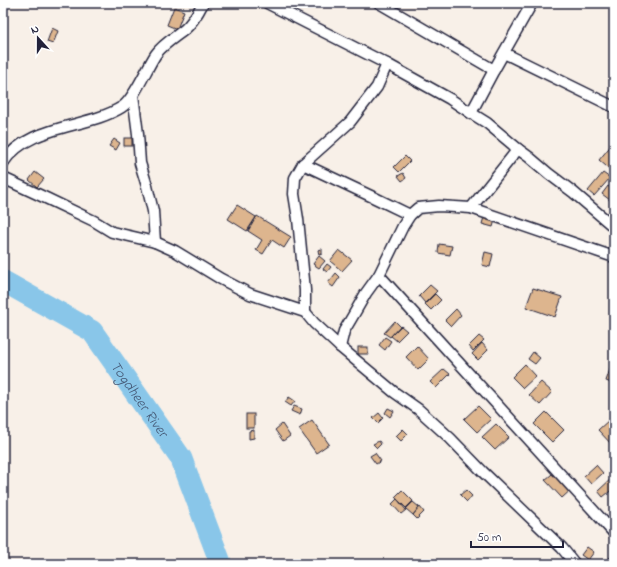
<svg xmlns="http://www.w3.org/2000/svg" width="617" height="567" font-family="'Indie Flower',sans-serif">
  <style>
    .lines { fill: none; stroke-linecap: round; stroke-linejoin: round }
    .river { stroke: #89c6e9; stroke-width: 22 }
    .building { fill: #ddb58e; stroke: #22223b }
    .street-casing { stroke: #22223b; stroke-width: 13 }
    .street { stroke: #fff; stroke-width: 10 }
    .labels { text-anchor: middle; stroke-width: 4; stroke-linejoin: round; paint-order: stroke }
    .water-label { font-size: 15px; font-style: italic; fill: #465b78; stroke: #fff }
  </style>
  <rect width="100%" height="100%" fill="#f8f0e8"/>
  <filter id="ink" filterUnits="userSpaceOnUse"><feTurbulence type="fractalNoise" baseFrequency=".025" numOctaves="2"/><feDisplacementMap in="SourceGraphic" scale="8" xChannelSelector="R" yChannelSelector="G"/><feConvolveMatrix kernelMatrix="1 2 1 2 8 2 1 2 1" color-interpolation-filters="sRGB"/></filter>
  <g filter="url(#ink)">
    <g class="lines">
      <path class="river" id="s1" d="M 3,281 L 92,331 L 181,458 L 221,564"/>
    </g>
    <g class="building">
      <path d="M 174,7 L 184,11 L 177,29 L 167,25 Z"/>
      <path d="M 52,28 L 58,31 L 53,44 L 47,42 Z"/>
      <rect x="124" y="138" width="8" height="8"/>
      <path d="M 114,139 L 120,143 L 116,150 L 109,146 Z"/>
      <path d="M 613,143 L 614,143 L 614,173 L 599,160 Z"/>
      <path d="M 405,156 L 410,161 L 399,172 L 394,167 Z"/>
      <path d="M 35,172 L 44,179 L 37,187 L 29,180 Z"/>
      <path d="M 403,173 L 406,178 L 402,181 L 398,176 Z"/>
      <path d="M 603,173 L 610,178 L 594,196 L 588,191 Z"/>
      <path d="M 608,186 L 614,190 L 614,203 L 602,194 Z"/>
      <path d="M 237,205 L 256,217 L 247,231 L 228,219 Z"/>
      <path d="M 257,216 L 291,237 L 284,248 L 272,240 L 263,254 L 256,250 L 262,240 L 248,231 Z"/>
      <path d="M 484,217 L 495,220 L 493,227 L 482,224 Z"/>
      <path d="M 439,244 L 452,246 L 450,255 L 438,253 Z"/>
      <path d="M 322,249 L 322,254 L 319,255 L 318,250 Z"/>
      <path d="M 339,250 L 352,260 L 342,271 L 330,261 Z"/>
      <path d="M 485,252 L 493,254 L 490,267 L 482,265 Z"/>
      <path d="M 319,256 L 325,261 L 319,268 L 313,264 Z"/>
      <path d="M 327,264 L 331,267 L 327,272 L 323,269 Z"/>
      <path d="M 336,273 L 340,277 L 333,287 L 328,283 Z"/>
      <path d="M 430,285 L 437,291 L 425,303 L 419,296 Z"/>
      <path d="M 533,288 L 562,297 L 555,317 L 526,307 Z"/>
      <path d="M 435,294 L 441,300 L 431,310 L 425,304 Z"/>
      <path d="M 456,309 L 461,315 L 451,326 L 445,320 Z"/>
      <path d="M 395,321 L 400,326 L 390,337 L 384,333 Z"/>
      <path d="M 401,326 L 407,331 L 397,341 L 391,336 Z"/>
      <path d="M 479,336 L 484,340 L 473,351 L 469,346 Z"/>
      <path d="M 385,337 L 391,341 L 385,350 L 379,345 Z"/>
      <path d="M 482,343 L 488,350 L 478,360 L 472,354 Z"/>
      <path d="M 417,346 L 429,359 L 418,370 L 406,357 Z"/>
      <rect x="358" y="347" width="10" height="7"/>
      <path d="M 533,352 L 540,358 L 535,364 L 528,359 Z"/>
      <path d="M 614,358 L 614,384 L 606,381 Z"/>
      <path d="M 525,364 L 536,376 L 523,388 L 512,377 Z"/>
      <path d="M 444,369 L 450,374 L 436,388 L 430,382 Z"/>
      <path d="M 541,382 L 552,392 L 540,405 L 529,395 Z"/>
      <path d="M 289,397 L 295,401 L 291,406 L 285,402 Z"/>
      <path d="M 294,406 L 302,409 L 300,415 L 291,411 Z"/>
      <path d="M 478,406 L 491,419 L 477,432 L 464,419 Z"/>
      <path d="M 388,408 L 394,411 L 390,417 L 385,413 Z"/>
      <path d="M 546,412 L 564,430 L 552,442 L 534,424 Z"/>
      <path d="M 379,413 L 383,418 L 378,423 L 373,418 Z"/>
      <rect x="246" y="414" width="8" height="14"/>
      <path d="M 610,419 L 614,423 L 614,447 L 598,430 Z"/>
      <path d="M 312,420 L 329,444 L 316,453 L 299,429 Z"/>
      <path d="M 282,424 L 290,436 L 283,441 L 275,430 Z"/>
      <path d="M 496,424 L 509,437 L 495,450 L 482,437 Z"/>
      <path d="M 403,429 L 408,434 L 401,441 L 396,436 Z"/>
      <path d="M 254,430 L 254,438 L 249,439 L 249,431 Z"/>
      <path d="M 379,441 L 381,444 L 377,448 L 373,444 Z"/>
      <path d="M 375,453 L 381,461 L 376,464 L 370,456 Z"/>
      <path d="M 596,465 L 603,473 L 591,484 L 584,476 Z"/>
      <path d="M 558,469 L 574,487 L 562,498 L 545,480 Z"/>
      <path d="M 612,478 L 614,480 L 614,488 L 603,497 L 598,491 Z"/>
      <path d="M 402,490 L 413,501 L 406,508 L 395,497 Z"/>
      <path d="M 466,490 L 472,496 L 467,502 L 460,495 Z"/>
      <path d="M 397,499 L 406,510 L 401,514 L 392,504 Z"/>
      <path d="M 413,502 L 419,507 L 413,515 L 406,509 Z"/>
      <path d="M 420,507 L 424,512 L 417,519 L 413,515 Z"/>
      <path d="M 587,547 L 594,552 L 588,560 L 581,555 Z"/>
    </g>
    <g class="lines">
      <defs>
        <g id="street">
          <path d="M 267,3 L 387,64 L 450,99 L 471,113 L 487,123 L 518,149 L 529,157 L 549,174 L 573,192 L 614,227"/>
          <path d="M 379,3 L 494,70"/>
          <path d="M 504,53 L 614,107"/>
          <path d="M 133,95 L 138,134 L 140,163 L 147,186 L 153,211 L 155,242"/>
          <path d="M 471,113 L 494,70 L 532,3"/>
          <path d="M 3,163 C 28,124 87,129 122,107 C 134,100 147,67 156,54 C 162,45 175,37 184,30 C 191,24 199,11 203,3"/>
          <path d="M 303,164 L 375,198 L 410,215"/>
          <path d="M 3,178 L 48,199 L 94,221 L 112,232 L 155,242 L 175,251 L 221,279 L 250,294 L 305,312 L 314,323 L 340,347 L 394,392 L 418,409 L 450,438 L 483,472 L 562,548 L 575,564"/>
          <path d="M 471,208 L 518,149"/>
          <path d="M 379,275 L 614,533"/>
          <path d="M 305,312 L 305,290 L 298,219 L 294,194 L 295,178 L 303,164 L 350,122 L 377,87 L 387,64"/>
          <path d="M 340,347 L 344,331 L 354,314 L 366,293 L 379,275 L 403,226 L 410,215 L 418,208 L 439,206 L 471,208 L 614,257"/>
          <path d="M 612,564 L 614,562"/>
        </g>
      </defs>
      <use href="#street" class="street-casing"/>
      <use href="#street" class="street"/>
    </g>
  </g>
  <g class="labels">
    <g class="water-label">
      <text dy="5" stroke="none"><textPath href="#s1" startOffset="185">Togdheer River</textPath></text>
    </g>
  </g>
  <rect width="617" height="567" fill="none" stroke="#fff" stroke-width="16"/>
  <rect x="8" y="8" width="601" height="551" fill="none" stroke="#22223b" stroke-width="1.5" filter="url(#ink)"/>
  <g transform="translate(38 38) rotate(339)" stroke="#ffffff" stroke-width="3" paint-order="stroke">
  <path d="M0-3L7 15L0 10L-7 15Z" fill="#22223b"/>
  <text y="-6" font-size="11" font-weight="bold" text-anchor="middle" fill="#22223b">N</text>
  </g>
  <path d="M471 541v6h92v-6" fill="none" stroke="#22223b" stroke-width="2"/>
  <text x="477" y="541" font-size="12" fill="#22223b" stroke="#ffffff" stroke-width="3" paint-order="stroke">50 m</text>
</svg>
